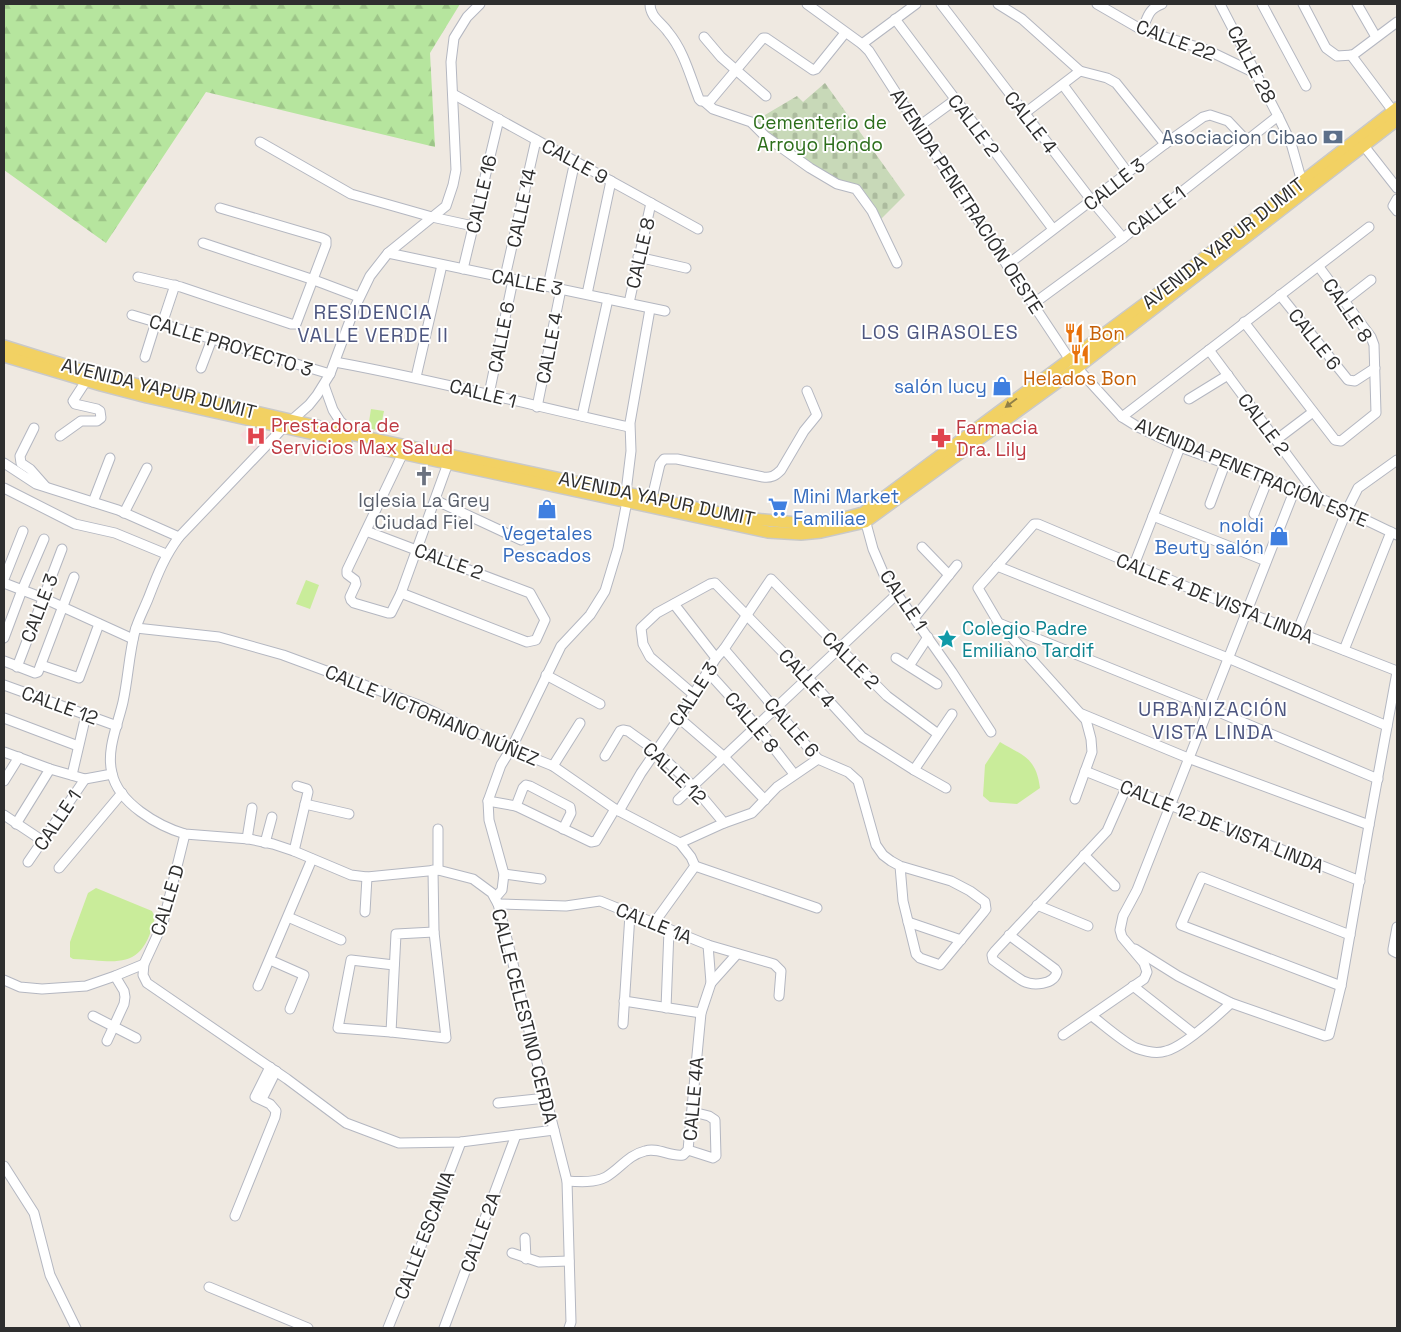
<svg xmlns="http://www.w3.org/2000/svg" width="1401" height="1332" font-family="'Space Grotesk',sans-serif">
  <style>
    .medical { fill: #f5dfe0 }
    .forest { fill: url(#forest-firs) }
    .cemetery { fill: url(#cemetery-stones) }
    .pitch { fill: #c9ec9a }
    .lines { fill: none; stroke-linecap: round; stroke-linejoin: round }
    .minor-casing { stroke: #b4b7c1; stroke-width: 11 }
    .major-casing { stroke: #c9c9c9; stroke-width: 14 }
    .minor { stroke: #fff; stroke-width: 9 }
    .major { stroke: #f2d163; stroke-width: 11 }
    .oneway { fill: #908048 }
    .labels { text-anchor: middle; stroke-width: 4; stroke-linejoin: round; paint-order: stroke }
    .street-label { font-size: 19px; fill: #2e2e2e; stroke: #fff }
    .park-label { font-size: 19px; fill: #2c6e1b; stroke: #fff }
    .service-label { font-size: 19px; fill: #4e5e75; stroke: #fff; text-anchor: end }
    .food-label { font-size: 19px; fill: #c56008; stroke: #fff; text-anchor: start }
    .shop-label { font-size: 19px; fill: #366cbe; stroke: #fff; text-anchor: end }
    .health-label { font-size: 19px; fill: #be3a42; stroke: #fff; text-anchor: start }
    .worship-label { font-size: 19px; fill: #5b616d; stroke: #fff }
    .culture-label { font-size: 19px; fill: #0d838f; stroke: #fff; text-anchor: start }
    .neighbourhood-label { font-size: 20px; letter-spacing: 1px; fill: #4d5680; stroke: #fff }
  </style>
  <defs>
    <pattern id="forest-firs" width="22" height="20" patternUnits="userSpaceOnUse" patternTransform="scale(1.25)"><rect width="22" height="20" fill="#b6e59e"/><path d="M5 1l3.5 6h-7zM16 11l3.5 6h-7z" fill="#9dc588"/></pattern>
    <pattern id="cemetery-stones" width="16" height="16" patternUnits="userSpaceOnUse" patternTransform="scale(1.25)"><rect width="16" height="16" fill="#c8d9b8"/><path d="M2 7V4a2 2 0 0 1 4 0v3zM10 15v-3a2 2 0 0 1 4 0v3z" fill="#acbb9e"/></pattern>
  </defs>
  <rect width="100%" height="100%" fill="#efe9e1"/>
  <path class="medical" d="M 255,421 L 271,437 L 256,452 L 240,435 Z"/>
  <path class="forest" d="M 4,4 L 460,4 L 430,53 L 435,147 L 206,92 L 106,243 L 4,170 Z"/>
  <path class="cemetery" d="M 825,83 L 905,195 L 879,221 L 858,189 L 828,177 L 753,122 L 797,96 L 803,102 Z"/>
  <g class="pitch">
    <path d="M 371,409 L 384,411 L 380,431 L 368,428 Z"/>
    <path d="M 306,580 L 319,585 L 310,609 L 296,604 Z"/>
    <path d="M 1000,742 C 1023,756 1036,757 1040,788 L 1017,804 L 990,802 L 983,796 L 985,765 Z"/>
    <path d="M 96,888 L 152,911 L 155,917 C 142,972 119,961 73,959 L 70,957 L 70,942 L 88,893 Z"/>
  </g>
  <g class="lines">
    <defs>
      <g id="minor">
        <path d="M 480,4 L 467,17 L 454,38 L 451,62 L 456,170 L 453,185 L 446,206 L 388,253 L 370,276 L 355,307 L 330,374 L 317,395 L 309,405 L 284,427 L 179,537 C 164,557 157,576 148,599 C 144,609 138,620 135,631 C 129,654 128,679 123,702 C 118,724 106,750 112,773 C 118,803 158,826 185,834 L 249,839 L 273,844 L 294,851 L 351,875 L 367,877 L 438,870 L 473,879 L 492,893 L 498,904 L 510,951 L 530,1035 L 567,1181 L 571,1322 L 569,1328"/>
        <path d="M 650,4 C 650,17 661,22 668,32 C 684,51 690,76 699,99 L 701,101 L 710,101 L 763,38 L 766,38 L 813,70 L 816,69 L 845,33"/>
        <path d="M 807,4 L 862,44 L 869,51 L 1007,265 L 1070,360 L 1122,417 L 1138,427 L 1180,447 L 1320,498 L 1397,535"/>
        <path d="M 941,4 L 1092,201 L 1123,238"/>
        <path d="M 998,4 L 1022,19 L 1080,71 L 1107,78 L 1116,83 L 1165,144"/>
        <path d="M 1097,4 L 1142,30 L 1207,50 L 1257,74"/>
        <path d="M 1220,4 L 1278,116 L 1291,143 L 1302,182"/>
        <path d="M 1262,4 L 1306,86"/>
        <path d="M 1303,4 L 1326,48 L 1337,56 L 1353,55 L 1397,22"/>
        <path d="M 1357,4 L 1376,37"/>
        <path d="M 895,19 L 1053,229"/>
        <path d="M 1142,30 C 1148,17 1148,9 1162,4"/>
        <path d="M 704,37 L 721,57 L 766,96"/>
        <path d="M 862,44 L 916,4"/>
        <path d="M 1351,55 L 1396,115"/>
        <path d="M 1063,85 L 1128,173"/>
        <path d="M 453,94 L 698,229"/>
        <path d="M 705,102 L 713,109 L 751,122 L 765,136 L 810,168 L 837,184 L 856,189 L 872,211 L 897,263"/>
        <path d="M 1025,113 L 1080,71"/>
        <path d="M 918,127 L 955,100"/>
        <path d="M 260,142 L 351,194 L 432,217 L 473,226"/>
        <path d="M 1364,146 L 1397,188"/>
        <path d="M 1397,199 L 1393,206 L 1397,211"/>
        <path d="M 203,243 L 314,280 L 359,297"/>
        <path d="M 388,253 L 665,311"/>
        <path d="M 638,257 L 686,268"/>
        <path d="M 1007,265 L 1165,144 L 1203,117 L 1210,115 L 1228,121 L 1246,140"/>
        <path d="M 463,269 L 499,119"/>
        <path d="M 138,277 L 181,287 L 291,324 L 296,324 L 326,245 L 326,240 L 322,238 L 220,208"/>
        <path d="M 505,277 L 536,140"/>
        <path d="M 548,286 L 575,161"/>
        <path d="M 587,294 L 611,181"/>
        <path d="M 1280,295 L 1348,380 L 1355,381 L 1375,368"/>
        <path d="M 1344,301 L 1371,280"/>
        <path d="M 629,303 L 651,203"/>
        <path d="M 1033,304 L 1123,238 L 1278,116"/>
        <path d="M 132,315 L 330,374"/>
        <path d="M 1244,322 L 1335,440 L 1341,441 L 1376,413 L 1374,345 L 1371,337 L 1319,267"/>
        <path d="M 162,324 L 175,285"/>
        <path d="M 1209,350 L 1319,498"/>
        <path d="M 145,357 L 156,322"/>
        <path d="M 335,362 C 434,380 531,405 629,427"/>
        <path d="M 201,368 L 212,339"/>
        <path d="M 416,377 L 442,265"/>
        <path d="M 324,385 L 333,410 L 340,421 L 355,435"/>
        <path d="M 489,394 L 513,280"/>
        <path d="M 1189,399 L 1228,375"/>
        <path d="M 537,407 L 561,289"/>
        <path d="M 582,416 L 608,299"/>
        <path d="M 1122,417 L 1369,227"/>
        <path d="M 34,428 L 20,456 L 21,463 L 30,469 L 45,486"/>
        <path d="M 60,436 L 81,421 L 97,421 L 101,418 L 100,411 L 97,409 L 75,404 L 73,401 L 86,381"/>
        <path d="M 1276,440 L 1313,412"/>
        <path d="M 403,453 L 347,570 L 347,574 L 355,580 L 356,584 L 350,597 L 351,600 L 354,603 L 388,613 L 391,613 L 401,593 L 448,463"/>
        <path d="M 4,463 L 36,484 L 118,510 L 179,537"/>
        <path d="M 4,488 L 75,524 L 115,533 L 166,554"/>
        <path d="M 652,498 L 660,464 L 664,459 L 677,459 L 763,477 C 771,478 775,476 781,470 L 804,431 L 817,415 L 807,391"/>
        <path d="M 435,500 L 521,540"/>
        <path d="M 93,502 L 110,458"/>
        <path d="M 1210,504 L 1225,464"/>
        <path d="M 124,513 L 147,468"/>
        <path d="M 1254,514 L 1268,479"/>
        <path d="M 864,516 L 873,549 L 885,577 L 952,672 L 991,732"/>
        <path d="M 1153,516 L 1266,561"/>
        <path d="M 366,531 L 530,593 L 545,620 L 536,640 L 527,642 L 401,593"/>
        <path d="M 922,547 L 949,575"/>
        <path d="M 1134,565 L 1180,447"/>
        <path d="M 997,566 L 1228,658 L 1387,726"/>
        <path d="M 4,579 L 23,531"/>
        <path d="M 4,583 L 43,598 L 133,639"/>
        <path d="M 674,604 L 716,658"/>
        <path d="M 915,617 L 957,565"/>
        <path d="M 1001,624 L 1209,708 L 1378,779"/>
        <path d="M 136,628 L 219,637 L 283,655 L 421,706 L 511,749 L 553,766 L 615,809 L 680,843 L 691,857 L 695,866 L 654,923"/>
        <path d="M 1297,632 L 1347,510 L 1358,488 L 1397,460"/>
        <path d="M 4,638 L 22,590 L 44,539"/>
        <path d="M 724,649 L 818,759 L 848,772 L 858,781 L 876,845 L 883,855 L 891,861 L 900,866 L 951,881 L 970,891 L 985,902 L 986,909 L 983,913 L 940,965 L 920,958 L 916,954 L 903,901 L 900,866"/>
        <path d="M 1344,650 L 1391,532"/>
        <path d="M 896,658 L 937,684"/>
        <path d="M 4,661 L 35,673 L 38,672 L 74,577"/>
        <path d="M 41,665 L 79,678 L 99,624"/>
        <path d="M 909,666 L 928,637"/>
        <path d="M 17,667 L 62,549"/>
        <path d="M 707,671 L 756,725 L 794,774"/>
        <path d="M 546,675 L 600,704"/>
        <path d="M 4,685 L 117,726"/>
        <path d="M 693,694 L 650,657 L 643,644 L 641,628 L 657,613 L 710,584 L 715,583 L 808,678 L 862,737 L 914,770 L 946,788"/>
        <path d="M 1082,714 L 1188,758 L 1369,825"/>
        <path d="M 4,718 L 78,746"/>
        <path d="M 679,718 L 723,756 L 765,800"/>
        <path d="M 4,752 L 50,769 L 85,779 L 112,774"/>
        <path d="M 605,756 L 620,731 L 623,730 L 628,731 L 656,751 L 693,786 L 724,823"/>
        <path d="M 553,766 L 580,723"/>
        <path d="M 914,770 L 952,714"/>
        <path d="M 1085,771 L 1360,881"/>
        <path d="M 72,775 L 86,715"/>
        <path d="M 4,781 L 19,757"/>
        <path d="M 1075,799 L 1092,752 L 1091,739 L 1086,720 L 998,622 L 978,588 L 1034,524 L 1038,524 L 1246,612 L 1397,671"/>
        <path d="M 678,800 L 897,594"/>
        <path d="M 488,801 L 516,806 L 591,842 L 596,841 L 615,809"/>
        <path d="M 305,804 L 349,814"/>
        <path d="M 516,806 L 523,788 L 526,785 L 530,786 L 570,807 L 571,813 L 563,829"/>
        <path d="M 619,811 L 641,773 L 679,718 L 716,658 L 724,649 L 771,579 L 887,696 L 938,734"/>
        <path d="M 4,815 L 43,841"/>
        <path d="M 16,824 L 50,769"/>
        <path d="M 185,834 L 163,923 L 144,964 L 143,975 L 147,983 L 287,1079 L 346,1123 L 399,1143 L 461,1142 L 554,1130"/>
        <path d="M 247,839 L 252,808"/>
        <path d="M 265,843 L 272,817"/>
        <path d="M 680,843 L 724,823 L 752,813 L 777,787 L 818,759"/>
        <path d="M 294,851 L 308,792 L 307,789 L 297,786"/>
        <path d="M 1084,855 L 1115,886"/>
        <path d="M 28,862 L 85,779"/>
        <path d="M 695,866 L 817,908"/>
        <path d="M 59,868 L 122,793"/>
        <path d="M 438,870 L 438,829"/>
        <path d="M 504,874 L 541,879"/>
        <path d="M 495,898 L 502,890 L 504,874 L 489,820 L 488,801 L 501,765 L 511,749 L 561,646 L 590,615 L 605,591 L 618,548 L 627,501 L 626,492 L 631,451 L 630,423 L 650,309"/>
        <path d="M 498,904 L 566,906 L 600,901 L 708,945 L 774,964 L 781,971 L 779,996"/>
        <path d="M 1037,905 L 1088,926"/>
        <path d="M 365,912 L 367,877"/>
        <path d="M 288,917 L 341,940"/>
        <path d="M 908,922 L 961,940"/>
        <path d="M 1397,927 L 1393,949 L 1393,951 L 1397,953"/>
        <path d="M 1009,935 L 1055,969 L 1057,972 C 1054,985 1033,986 1023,981 C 1013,975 1003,967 993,960 L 992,955 L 995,951 L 1107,831 L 1126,788"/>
        <path d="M 1135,949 L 1178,976 L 1231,1003 L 1325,1036 L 1329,1035 L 1341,986 L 1369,825 L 1397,672"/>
        <path d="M 270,960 L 304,975 L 290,1009"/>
        <path d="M 394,965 L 351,960 L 338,1028 L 391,1032 L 446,1038 L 434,932 L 433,870"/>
        <path d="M 4,980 L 20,987 L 42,989 L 86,986 L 115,976 L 144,964"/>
        <path d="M 711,983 L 737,954"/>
        <path d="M 258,986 L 312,859"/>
        <path d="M 1133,986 L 1194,1034"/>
        <path d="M 1341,986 L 1181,925 L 1202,877 L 1350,935"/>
        <path d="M 624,1001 L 701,1013"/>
        <path d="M 666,1008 L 669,930"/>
        <path d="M 93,1016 L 136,1038"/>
        <path d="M 1092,1016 C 1104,1025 1123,1042 1136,1048 C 1144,1051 1157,1054 1166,1051 C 1183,1047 1217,1016 1231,1003"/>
        <path d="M 623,1024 L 630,914"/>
        <path d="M 391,1032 L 396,934 L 434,932"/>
        <path d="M 1063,1035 L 1144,979 L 1147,972 L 1144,963 L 1122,937 L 1120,930 L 1123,916 L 1137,890 L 1295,489"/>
        <path d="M 107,1041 L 124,1004 L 125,997 L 124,991 L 115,976"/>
        <path d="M 262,1099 L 276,1071"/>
        <path d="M 498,1103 L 546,1098"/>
        <path d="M 688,1150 L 713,1158 L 716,1156 L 715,1120 L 709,1116 L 693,1112"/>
        <path d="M 4,1166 L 34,1213 L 50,1275 L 76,1328"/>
        <path d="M 567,1181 C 579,1182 595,1183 606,1177 C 620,1169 628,1155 645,1151 C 658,1147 670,1157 683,1155 L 688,1150 L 701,1013 L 711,983 L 708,945"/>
        <path d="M 235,1216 L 275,1117 L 276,1111 L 270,1104 L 255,1097 L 270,1067"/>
        <path d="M 525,1238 L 526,1259"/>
        <path d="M 512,1253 L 539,1262 L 569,1261"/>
        <path d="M 209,1287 L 308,1328"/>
        <path d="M 388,1328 L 427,1231 L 461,1142"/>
        <path d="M 444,1328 L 516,1135"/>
      </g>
      <g id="major">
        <path d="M 4,346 L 100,376 L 355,435 L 743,518 L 808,524 L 837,520 L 863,513 L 1147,302 L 1397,108"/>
        <path d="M 4,356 L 101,385 L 147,397 L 346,441"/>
        <path d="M 382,449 L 768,532 L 801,534 L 821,532 L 865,522 L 1077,368 L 1397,120"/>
      </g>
    </defs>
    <use href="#minor" class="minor-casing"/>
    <use href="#major" class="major-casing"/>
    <use href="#minor" class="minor"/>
    <use href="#major" class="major"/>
  </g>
  <defs><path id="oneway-solid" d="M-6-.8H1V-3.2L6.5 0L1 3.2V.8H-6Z" transform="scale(1.25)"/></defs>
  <use class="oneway" href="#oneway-solid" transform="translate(1011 403) rotate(143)"/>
  <defs>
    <symbol id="bank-bare" viewBox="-9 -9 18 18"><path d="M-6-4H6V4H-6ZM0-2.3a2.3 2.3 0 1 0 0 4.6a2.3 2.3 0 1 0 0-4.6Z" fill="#5c6f8a" stroke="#fff" stroke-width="2.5" paint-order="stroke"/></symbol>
    <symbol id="restaurant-bare" viewBox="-9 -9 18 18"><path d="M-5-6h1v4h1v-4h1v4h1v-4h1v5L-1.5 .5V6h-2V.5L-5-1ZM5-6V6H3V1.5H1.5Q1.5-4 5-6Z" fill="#e8710a" stroke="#fff" stroke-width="2.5" paint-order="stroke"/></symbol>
    <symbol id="shop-bare" viewBox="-9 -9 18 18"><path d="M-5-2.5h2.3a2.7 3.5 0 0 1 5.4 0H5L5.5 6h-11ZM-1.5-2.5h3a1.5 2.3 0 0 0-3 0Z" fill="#3f7fe0" stroke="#fff" stroke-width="2.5" paint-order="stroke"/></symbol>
    <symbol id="hospital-bare" viewBox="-9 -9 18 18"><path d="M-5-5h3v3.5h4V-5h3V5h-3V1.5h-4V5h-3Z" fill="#e0444e" stroke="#fff" stroke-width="2.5" paint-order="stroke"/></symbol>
    <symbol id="pharmacy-bare" viewBox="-9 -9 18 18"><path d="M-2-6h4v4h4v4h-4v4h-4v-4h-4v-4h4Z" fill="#e0444e" stroke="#fff" stroke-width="2.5" paint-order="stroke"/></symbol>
    <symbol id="church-bare" viewBox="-9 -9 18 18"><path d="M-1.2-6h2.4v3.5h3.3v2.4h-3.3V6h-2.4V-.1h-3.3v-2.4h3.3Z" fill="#6b7280" stroke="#fff" stroke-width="2.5" paint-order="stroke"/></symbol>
    <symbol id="supermarket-bare" viewBox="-9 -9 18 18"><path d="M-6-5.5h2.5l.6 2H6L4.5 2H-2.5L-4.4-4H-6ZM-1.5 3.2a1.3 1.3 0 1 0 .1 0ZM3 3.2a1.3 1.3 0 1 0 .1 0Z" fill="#3f7fe0" stroke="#fff" stroke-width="2.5" paint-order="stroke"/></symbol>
    <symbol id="sight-bare" viewBox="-9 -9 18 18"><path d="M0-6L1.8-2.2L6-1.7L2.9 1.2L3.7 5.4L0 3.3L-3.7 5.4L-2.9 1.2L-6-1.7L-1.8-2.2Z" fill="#0f9aa8" stroke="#fff" stroke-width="2.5" paint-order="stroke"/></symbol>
  </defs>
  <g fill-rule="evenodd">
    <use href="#bank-bare" x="1319" y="123" width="28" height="28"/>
    <use href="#restaurant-bare" x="1060" y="319" width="28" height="28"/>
    <use href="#restaurant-bare" x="1066" y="340" width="28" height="28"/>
    <use href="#shop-bare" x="988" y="372" width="28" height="28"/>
    <use href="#hospital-bare" x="242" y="422" width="28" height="28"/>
    <use href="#pharmacy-bare" x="927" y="424" width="28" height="28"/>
    <use href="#church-bare" x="410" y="462" width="28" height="28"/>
    <use href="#supermarket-bare" x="764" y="493" width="28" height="28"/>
    <use href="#shop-bare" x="533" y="495" width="28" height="28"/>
    <use href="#shop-bare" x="1265" y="522" width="28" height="28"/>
    <use href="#sight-bare" x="933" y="625" width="28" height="28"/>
  </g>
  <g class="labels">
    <g class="street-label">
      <text transform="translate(1176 40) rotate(21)" y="7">CALLE 22</text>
      <text transform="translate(1252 64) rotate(63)" y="7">CALLE 28</text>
      <text transform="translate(1031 122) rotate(52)" y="7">CALLE 4</text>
      <text transform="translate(974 125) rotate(53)" y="7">CALLE 2</text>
      <text transform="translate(575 161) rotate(29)" y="7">CALLE 9</text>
      <text transform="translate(1114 184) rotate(-38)" y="7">CALLE 3</text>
      <text transform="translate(481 194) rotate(-77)" y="7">CALLE 16</text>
      <text transform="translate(967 201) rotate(57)" y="7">AVENIDA PENETRACIÓN OESTE</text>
      <text transform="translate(521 208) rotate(-78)" y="7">CALLE 14</text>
      <text transform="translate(1156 211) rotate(-38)" y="7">CALLE 1</text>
      <text transform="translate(1223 243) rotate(-38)" y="7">AVENIDA YAPUR DUMIT</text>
      <text transform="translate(640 253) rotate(-77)" y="7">CALLE 8</text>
      <text transform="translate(527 282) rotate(11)" y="7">CALLE 3</text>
      <text transform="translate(1348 310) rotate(56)" y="7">CALLE 8</text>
      <text transform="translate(501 337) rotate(-79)" y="7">CALLE 6</text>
      <text transform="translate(1315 339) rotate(52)" y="7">CALLE 6</text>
      <text transform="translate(231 345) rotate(17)" y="7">CALLE PROYECTO 3</text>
      <text transform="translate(549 348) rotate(-79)" y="7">CALLE 4</text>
      <text transform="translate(159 388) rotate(14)" y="7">AVENIDA YAPUR DUMIT</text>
      <text transform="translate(483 393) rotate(14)" y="7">CALLE 1</text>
      <text transform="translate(1264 424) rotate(53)" y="7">CALLE 2</text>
      <text transform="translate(1252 472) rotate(23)" y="7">AVENIDA PENETRACIÓN ESTE</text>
      <text transform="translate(657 498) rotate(12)" y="7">AVENIDA YAPUR DUMIT</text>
      <text transform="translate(449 561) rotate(20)" y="7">CALLE 2</text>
      <text transform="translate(1215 598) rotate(22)" y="7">CALLE 4 DE VISTA LINDA</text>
      <text transform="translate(904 600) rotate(56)" y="7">CALLE 1</text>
      <text transform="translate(39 608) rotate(-69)" y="7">CALLE 3</text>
      <text transform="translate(851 660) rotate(45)" y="7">CALLE 2</text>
      <text transform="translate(807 678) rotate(47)" y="7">CALLE 4</text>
      <text transform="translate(693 694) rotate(-57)" y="7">CALLE 3</text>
      <text transform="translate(60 705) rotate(20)" y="7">CALLE 12</text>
      <text transform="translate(432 715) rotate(23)" y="7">CALLE VICTORIANO NÚÑEZ</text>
      <text transform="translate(752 722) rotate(50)" y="7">CALLE 8</text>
      <text transform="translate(792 727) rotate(49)" y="7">CALLE 6</text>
      <text transform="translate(675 773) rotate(44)" y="7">CALLE 12</text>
      <text transform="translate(57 820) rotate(-56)" y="7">CALLE 1</text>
      <text transform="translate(1222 826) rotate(22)" y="7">CALLE 12 DE VISTA LINDA</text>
      <text transform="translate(167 900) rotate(-73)" y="7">CALLE D</text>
      <text transform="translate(654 923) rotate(22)" y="7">CALLE 1A</text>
      <text transform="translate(525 1016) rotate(76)" y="7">CALLE CELESTINO CERDA</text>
      <text transform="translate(693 1099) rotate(-85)" y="7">CALLE 4A</text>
      <text transform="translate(480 1232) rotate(-70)" y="7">CALLE 2A</text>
      <text transform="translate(424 1235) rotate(-69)" y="7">CALLE ESCANIA</text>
    </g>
    <g class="park-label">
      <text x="820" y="129">Cementerio de<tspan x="820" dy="22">Arroyo Hondo</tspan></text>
    </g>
    <g class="service-label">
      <text x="1318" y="144">Asociacion Cibao</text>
    </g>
    <g class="food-label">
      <text x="1089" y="340">Bon</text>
      <text x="1080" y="385" text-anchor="middle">Helados Bon</text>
    </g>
    <g class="shop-label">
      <text x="987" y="393">salón lucy</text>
      <text x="793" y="503" text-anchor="start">Mini Market<tspan x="793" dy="22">Familiae</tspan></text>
      <text x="1264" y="532">noldi<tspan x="1264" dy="22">Beuty salón</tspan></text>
      <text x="547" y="540" text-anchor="middle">Vegetales<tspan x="547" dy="22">Pescados</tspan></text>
    </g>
    <g class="health-label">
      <text x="271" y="432">Prestadora de<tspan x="271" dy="22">Servicios Max Salud</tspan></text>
      <text x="956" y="434">Farmacia<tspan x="956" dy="22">Dra. Lily</tspan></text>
    </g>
    <g class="worship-label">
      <text x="424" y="507">Iglesia La Grey<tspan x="424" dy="22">Ciudad Fiel</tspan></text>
    </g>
    <g class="culture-label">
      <text x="962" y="635">Colegio Padre<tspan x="962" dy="22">Emiliano Tardif</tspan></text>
    </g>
    <g class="neighbourhood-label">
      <text x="373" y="319">RESIDENCIA<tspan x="373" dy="23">VALLE VERDE II</tspan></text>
      <text x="940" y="339">LOS GIRASOLES</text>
      <text x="1213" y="716">URBANIZACIÓN<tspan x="1213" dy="23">VISTA LINDA</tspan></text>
    </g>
  </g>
  <rect width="1401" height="1332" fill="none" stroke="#2e2e2e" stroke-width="10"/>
</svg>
